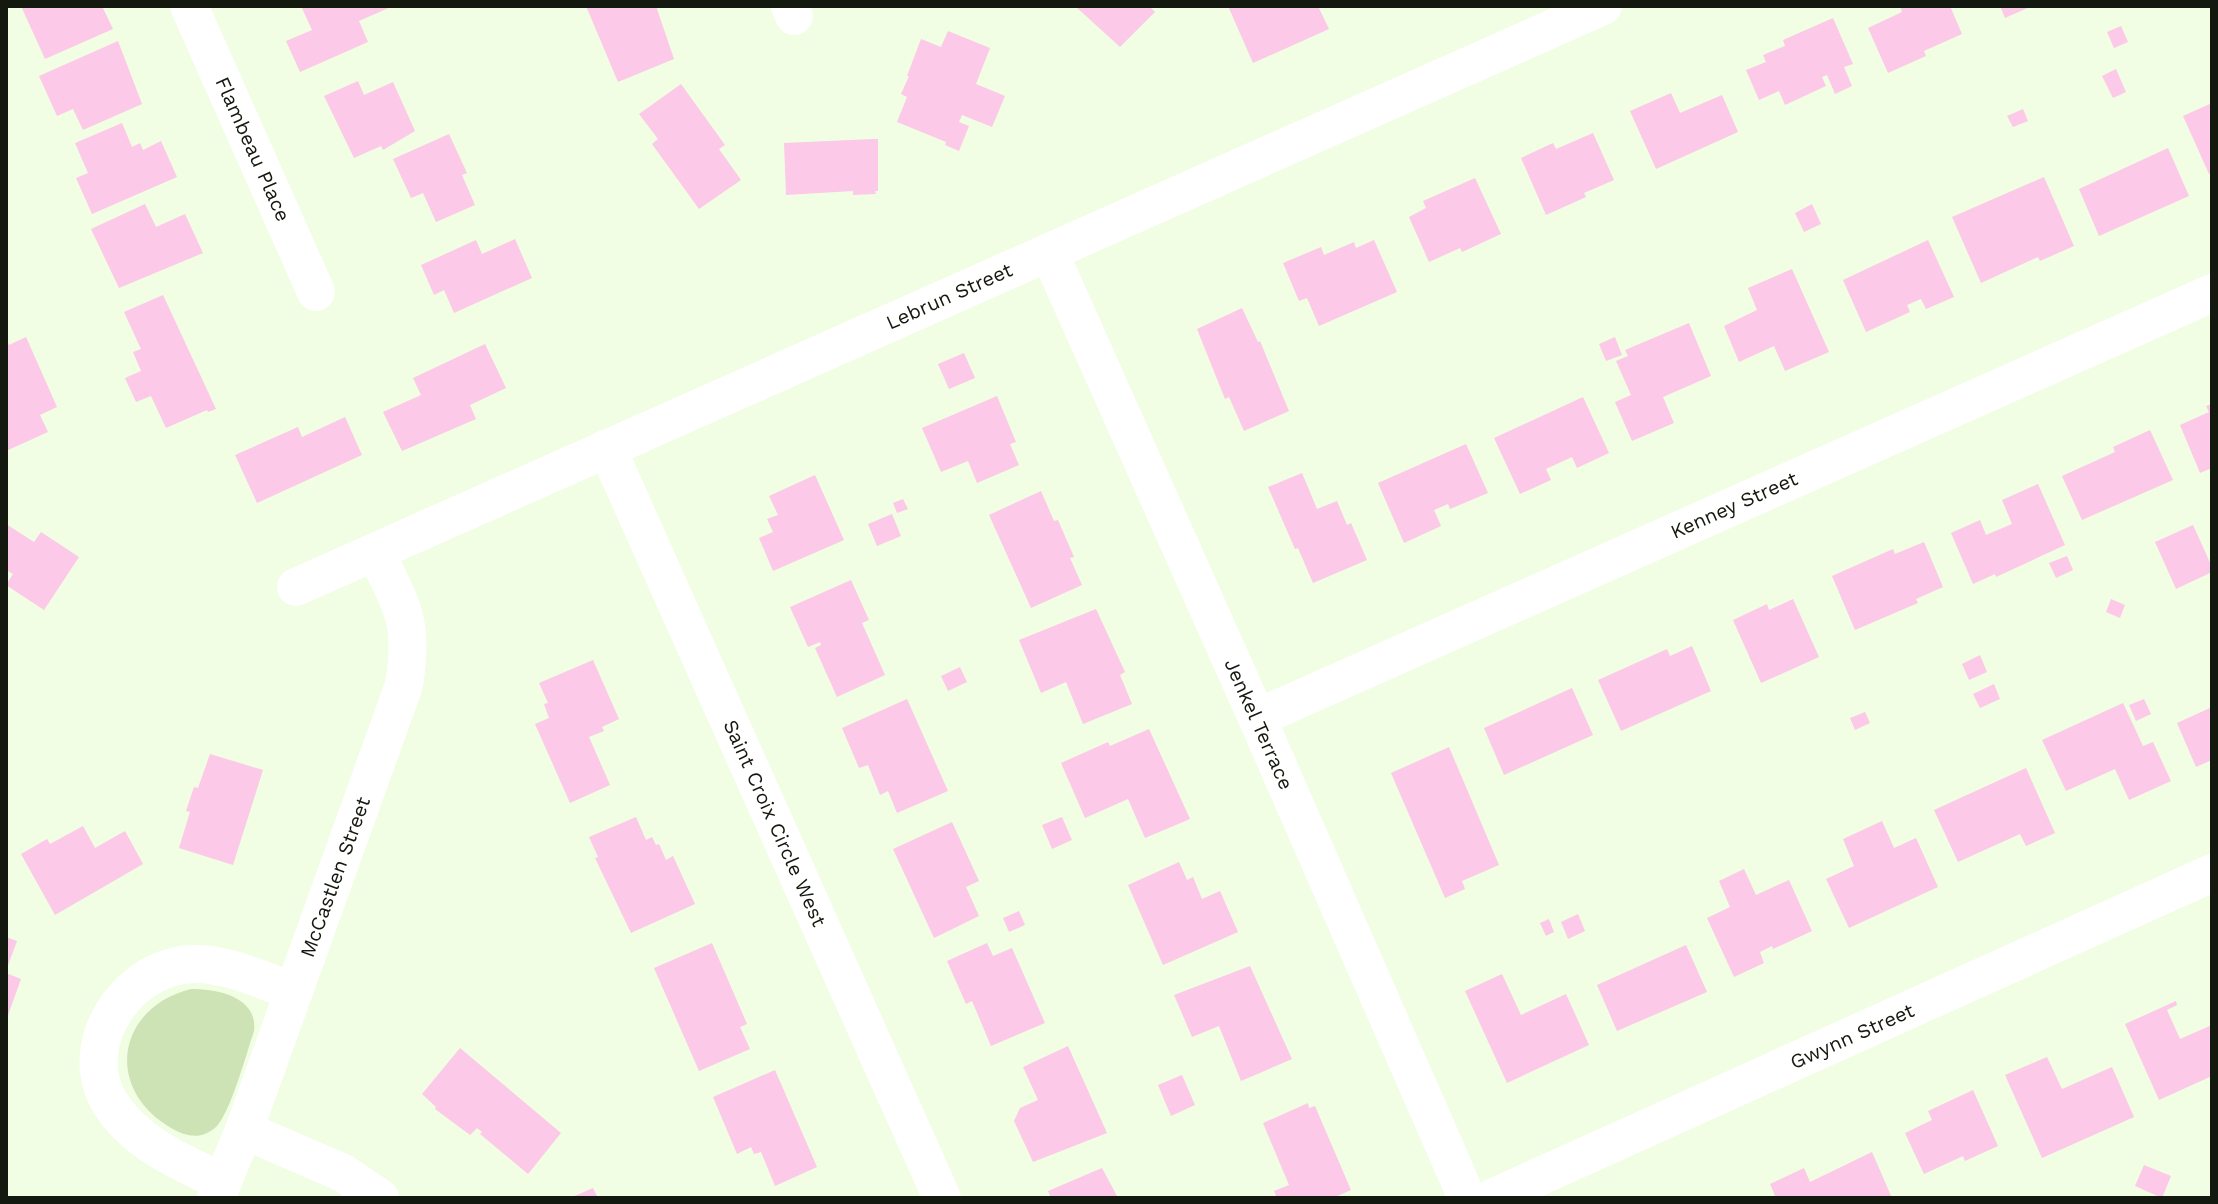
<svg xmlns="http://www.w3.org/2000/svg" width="2218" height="1204" font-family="'Work Sans',sans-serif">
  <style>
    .green { fill: #cde3b5 }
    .building { fill: #fcc9e8 }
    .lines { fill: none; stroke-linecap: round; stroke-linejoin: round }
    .minor { stroke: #fff; stroke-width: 38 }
    .labels { text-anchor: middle; stroke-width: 6; stroke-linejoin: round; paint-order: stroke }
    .street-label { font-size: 20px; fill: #14190f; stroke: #fff }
  </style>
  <rect width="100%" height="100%" fill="#f1fee3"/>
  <path class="green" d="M 191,989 C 218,989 258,997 254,1031 C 247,1052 230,1114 216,1127 C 201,1140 187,1137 171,1128 C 104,1089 116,1008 191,989 Z"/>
  <g class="building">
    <path d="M 21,6 L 102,6 L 113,29 L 45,59 Z"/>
    <path d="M 301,6 L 393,6 L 359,21 L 368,42 L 300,72 L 286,41 L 312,30 Z"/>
    <path d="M 586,6 L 656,6 L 674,59 L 618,82 Z"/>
    <path d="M 1075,6 L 1149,6 L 1155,12 L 1120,47 Z"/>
    <path d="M 1228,6 L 1318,6 L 1329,29 L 1253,63 Z"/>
    <path d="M 1900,6 L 1950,6 L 1962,34 L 1924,51 L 1926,56 L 1888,73 L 1868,28 L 1902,12 Z"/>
    <path d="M 2000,6 L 2032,6 L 2005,18 Z"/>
    <path d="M 1833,18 L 1853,64 L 1844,67 L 1852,86 L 1835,94 L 1827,75 L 1822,77 L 1826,86 L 1785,105 L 1779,91 L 1759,100 L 1746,70 L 1766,62 L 1763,55 L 1785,46 L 1783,40 Z"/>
    <path d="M 2121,26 L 2128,42 L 2114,48 L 2107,32 Z"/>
    <path d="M 948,31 L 990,48 L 976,84 L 1005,96 L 992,127 L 962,115 L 959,122 L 969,126 L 959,151 L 945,145 L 946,142 L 897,122 L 907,97 L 901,94 L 909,76 L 907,76 L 921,39 L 941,47 Z"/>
    <path d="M 118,41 L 142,104 L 83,130 L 73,109 L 57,116 L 39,76 Z"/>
    <path d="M 2116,69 L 2126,92 L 2113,98 L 2102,76 Z"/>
    <path d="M 358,81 L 364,95 L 393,82 L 415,131 L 383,150 L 381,146 L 354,158 L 324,96 Z"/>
    <path d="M 681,84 L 725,145 L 719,149 L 741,180 L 699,209 L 652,144 L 658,139 L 639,114 Z"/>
    <path d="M 1671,93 L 1680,113 L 1722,95 L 1738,132 L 1656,169 L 1630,111 Z"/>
    <path d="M 2212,103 L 2212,172 L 2209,174 L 2183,116 Z"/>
    <path d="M 2023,109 L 2028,121 L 2013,127 L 2007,116 Z"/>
    <path d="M 122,123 L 132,147 L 140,143 L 143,150 L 161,141 L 177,177 L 92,214 L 76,178 L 88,173 L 75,143 Z"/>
    <path d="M 1593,133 L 1614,180 L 1584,193 L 1586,197 L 1546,215 L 1521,158 L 1553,143 L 1556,149 Z"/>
    <path d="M 449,134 L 467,173 L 462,175 L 475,205 L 436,222 L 423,193 L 411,198 L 393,159 Z"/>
    <path d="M 873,139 L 878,139 L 878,191 L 875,191 L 876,194 L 853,195 L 853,191 L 786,195 L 784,143 Z"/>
    <path d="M 2168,148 L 2189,196 L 2099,236 L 2079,189 Z"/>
    <path d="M 2044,177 L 2074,246 L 2040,261 L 2038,257 L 1981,283 L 1952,217 Z"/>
    <path d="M 1475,178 L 1501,234 L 1462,252 L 1460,248 L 1429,262 L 1409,217 L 1426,208 L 1423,201 Z"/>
    <path d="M 145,204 L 156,227 L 185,214 L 203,253 L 119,288 L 91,229 Z"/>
    <path d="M 1812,204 L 1821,224 L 1804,232 L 1795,213 Z"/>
    <path d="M 515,239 L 532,278 L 454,313 L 444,290 L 434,295 L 421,265 L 476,240 L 482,254 Z"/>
    <path d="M 1374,240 L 1397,292 L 1319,326 L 1307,298 L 1299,301 L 1283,263 L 1321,247 L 1324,255 L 1354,242 L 1356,248 Z"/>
    <path d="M 1928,240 L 1954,297 L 1926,309 L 1921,299 L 1907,305 L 1910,312 L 1866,332 L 1843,280 Z"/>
    <path d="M 1792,269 L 1829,352 L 1785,371 L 1774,346 L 1739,362 L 1724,326 L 1757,310 L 1748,288 Z"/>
    <path d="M 163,295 L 216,409 L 208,412 L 207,410 L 166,428 L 151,396 L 136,402 L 125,378 L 141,371 L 133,352 L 141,349 L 124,312 Z"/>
    <path d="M 1242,308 L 1258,342 L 1260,341 L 1289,411 L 1244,431 L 1229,397 L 1225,399 L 1197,329 Z"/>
    <path d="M 1689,323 L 1711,376 L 1663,397 L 1674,423 L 1632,441 L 1615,402 L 1631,395 L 1616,361 L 1628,356 L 1625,350 Z"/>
    <path d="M 26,337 L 57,407 L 40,415 L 48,432 L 6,451 L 6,338 L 9,345 Z"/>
    <path d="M 1615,337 L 1622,355 L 1606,361 L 1599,344 Z"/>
    <path d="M 485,344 L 506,388 L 470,405 L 476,419 L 402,451 L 383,412 L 421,395 L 413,378 Z"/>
    <path d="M 964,353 L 975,378 L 949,389 L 938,364 Z"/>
    <path d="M 997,396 L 1016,442 L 1010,444 L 1019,465 L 977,483 L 968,461 L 941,472 L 922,428 Z"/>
    <path d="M 1583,397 L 1609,453 L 1577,468 L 1572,457 L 1546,469 L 1551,480 L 1520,494 L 1494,438 Z"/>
    <path d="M 2212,404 L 2212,468 L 2200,473 L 2180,425 L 2209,412 L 2206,406 Z"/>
    <path d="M 345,417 L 362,455 L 257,503 L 235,455 L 298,427 L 302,437 Z"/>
    <path d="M 2150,430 L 2173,480 L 2082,520 L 2062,476 L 2115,452 L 2113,447 Z"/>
    <path d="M 1466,444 L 1488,493 L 1450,509 L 1448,504 L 1434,510 L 1441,526 L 1404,543 L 1378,483 Z"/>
    <path d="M 1302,473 L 1317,509 L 1337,501 L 1347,525 L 1351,523 L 1367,560 L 1313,583 L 1298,548 L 1295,549 L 1268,487 Z"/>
    <path d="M 815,475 L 844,540 L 773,571 L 759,538 L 773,532 L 767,519 L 778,515 L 769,496 Z"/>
    <path d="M 2038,484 L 2065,545 L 1996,577 L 1995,574 L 1973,584 L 1951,533 L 1980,520 L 1986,535 L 2012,524 L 2002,500 Z"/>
    <path d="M 1041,491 L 1054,521 L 1058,520 L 1074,557 L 1070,558 L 1082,585 L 1031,608 L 989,515 Z"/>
    <path d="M 903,499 L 908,509 L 897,513 L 893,503 Z"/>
    <path d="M 892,514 L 901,536 L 877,546 L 868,524 Z"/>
    <path d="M 6,524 L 34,542 L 41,532 L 79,557 L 44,610 L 6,585 L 13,574 L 6,570 Z"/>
    <path d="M 2193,525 L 2212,567 L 2212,572 L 2176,589 L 2155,542 Z"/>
    <path d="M 1924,542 L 1943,587 L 1916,599 L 1918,603 L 1855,630 L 1832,576 L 1893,549 L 1895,554 Z"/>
    <path d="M 2067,556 L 2073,570 L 2056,578 L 2049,563 Z"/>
    <path d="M 851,580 L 869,620 L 862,623 L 885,675 L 837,697 L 815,648 L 821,645 L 820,642 L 808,647 L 790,607 Z"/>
    <path d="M 1793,599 L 1819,657 L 1761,683 L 1733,620 L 1767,604 L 1769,610 Z"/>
    <path d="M 2111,599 L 2125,605 L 2120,618 L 2106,612 Z"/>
    <path d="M 1096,609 L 1125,672 L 1120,675 L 1132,704 L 1083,724 L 1066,682 L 1041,693 L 1019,640 Z"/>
    <path d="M 1692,646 L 1711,691 L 1621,731 L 1598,680 L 1667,649 L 1670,656 Z"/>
    <path d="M 1980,655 L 1987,672 L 1969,680 L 1962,664 Z"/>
    <path d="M 593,660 L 619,719 L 602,727 L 604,731 L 589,737 L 610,785 L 570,803 L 535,724 L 549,718 L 544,704 L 548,703 L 539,683 Z"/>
    <path d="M 960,667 L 967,682 L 948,691 L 941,676 Z"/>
    <path d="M 1994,684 L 2000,699 L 1980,708 L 1973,694 Z"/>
    <path d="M 1572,688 L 1593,735 L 1504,775 L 1484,728 Z"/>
    <path d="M 907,699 L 948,791 L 897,813 L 888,791 L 880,795 L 868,765 L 859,768 L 842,728 Z"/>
    <path d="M 2144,699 L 2151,714 L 2136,721 L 2129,705 Z"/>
    <path d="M 2123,703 L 2143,746 L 2153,742 L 2171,781 L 2129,800 L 2115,769 L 2066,791 L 2042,740 Z"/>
    <path d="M 2212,707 L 2212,760 L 2196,767 L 2177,723 Z"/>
    <path d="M 1865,712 L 1870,723 L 1855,730 L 1850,718 Z"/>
    <path d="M 1149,729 L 1190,819 L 1145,838 L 1128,799 L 1085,818 L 1061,763 L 1108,742 L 1110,746 Z"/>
    <path d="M 1449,747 L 1499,865 L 1462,881 L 1465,889 L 1445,898 L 1391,773 Z"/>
    <path d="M 210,754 L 263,770 L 233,865 L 179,848 L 190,812 L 186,811 L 194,787 L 198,788 Z"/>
    <path d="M 2026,768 L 2055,833 L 2026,846 L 2020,834 L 1958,862 L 1934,810 Z"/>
    <path d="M 636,817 L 646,840 L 652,837 L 656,845 L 659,844 L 666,860 L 673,856 L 695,904 L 631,933 L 595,858 L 598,857 L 589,837 Z"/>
    <path d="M 1062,817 L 1072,840 L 1052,849 L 1042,825 Z"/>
    <path d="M 1882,821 L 1894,848 L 1916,838 L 1938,887 L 1849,928 L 1826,879 L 1854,866 L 1843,839 Z"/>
    <path d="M 952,822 L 979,881 L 966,887 L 979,916 L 934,938 L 893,849 Z"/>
    <path d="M 83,826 L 95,848 L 125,831 L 143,864 L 55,915 L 21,854 L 47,839 L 50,844 Z"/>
    <path d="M 1179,862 L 1187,880 L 1193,877 L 1202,899 L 1220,891 L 1238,932 L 1163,965 L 1128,885 Z"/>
    <path d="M 1744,869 L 1756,895 L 1789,880 L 1812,931 L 1773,949 L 1772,946 L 1760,952 L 1764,963 L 1734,977 L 1707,918 L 1730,907 L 1719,881 Z"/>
    <path d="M 1019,911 L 1025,925 L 1009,932 L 1003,918 Z"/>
    <path d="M 1578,914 L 1585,931 L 1568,939 L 1561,922 Z"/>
    <path d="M 1549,919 L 1554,932 L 1546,936 L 1540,923 Z"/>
    <path d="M 6,937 L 17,941 L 6,971 Z"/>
    <path d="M 712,943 L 747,1024 L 740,1027 L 750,1049 L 699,1071 L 654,968 Z"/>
    <path d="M 987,943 L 993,956 L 1012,948 L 1045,1023 L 991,1046 L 972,1001 L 966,1004 L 947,961 Z"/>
    <path d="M 1686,945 L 1707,992 L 1617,1031 L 1597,985 Z"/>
    <path d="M 1250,966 L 1292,1059 L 1241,1081 L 1219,1026 L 1192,1037 L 1174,995 Z"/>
    <path d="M 6,973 L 21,979 L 6,1021 Z"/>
    <path d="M 1502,974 L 1521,1015 L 1566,994 L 1589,1045 L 1507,1083 L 1465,991 Z"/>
    <path d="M 2176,1001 L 2177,1005 L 2167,1010 L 2180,1039 L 2212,1025 L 2212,1076 L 2159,1100 L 2125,1024 Z"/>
    <path d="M 1068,1046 L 1107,1133 L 1033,1162 L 1014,1121 L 1020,1108 L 1038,1100 L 1023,1067 Z"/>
    <path d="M 460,1048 L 561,1133 L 528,1174 L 480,1134 L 482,1132 L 477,1128 L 470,1135 L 435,1109 L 436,1107 L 422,1094 Z"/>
    <path d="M 2047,1057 L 2062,1089 L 2112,1067 L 2134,1117 L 2042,1158 L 2005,1075 Z"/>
    <path d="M 775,1070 L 817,1167 L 775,1186 L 761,1152 L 754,1154 L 751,1147 L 737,1154 L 713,1097 Z"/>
    <path d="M 1182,1075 L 1195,1105 L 1171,1116 L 1158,1085 Z"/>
    <path d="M 1973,1090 L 1998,1146 L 1965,1161 L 1963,1156 L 1924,1174 L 1905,1133 L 1932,1120 L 1928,1111 Z"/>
    <path d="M 1308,1103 L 1309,1108 L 1315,1106 L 1351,1190 L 1333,1198 L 1277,1198 L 1274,1191 L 1289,1185 L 1263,1123 Z"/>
    <path d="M 1872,1152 L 1892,1198 L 1776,1198 L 1770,1184 L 1804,1168 L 1810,1182 Z"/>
    <path d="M 2144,1165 L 2171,1176 L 2162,1198 L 2135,1186 Z"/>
    <path d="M 1102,1168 L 1118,1198 L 1051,1198 L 1048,1191 Z"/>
    <path d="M 593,1188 L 598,1198 L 570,1198 Z"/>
  </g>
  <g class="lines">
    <g class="minor">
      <path d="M 189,6 L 316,292"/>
      <path d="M 790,6 L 794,16"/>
      <path d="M 1049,252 L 1257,718 L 1467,1198"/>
      <path d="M 607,448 L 942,1198"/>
      <path d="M 296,587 L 1603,6"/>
      <path d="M 1257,718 L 2212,293"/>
      <path d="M 244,1130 L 343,1173 L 380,1198"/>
      <path d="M 223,1182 C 181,1162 136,1144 110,1103 C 74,1043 129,964 195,964 C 229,964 262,980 294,992"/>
      <path d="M 216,1198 L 244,1130 L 404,685 C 414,622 403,609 376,553"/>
      <path d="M 1492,1198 L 2212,873"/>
    </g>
  </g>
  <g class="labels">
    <g class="street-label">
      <text transform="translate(253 149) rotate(66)" y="7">Flambeau Place</text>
      <text transform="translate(949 296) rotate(-24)" y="7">Lebrun Street</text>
      <text transform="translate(1734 505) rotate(-24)" y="7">Kenney Street</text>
      <text transform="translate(1259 724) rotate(66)" y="7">Jenkel Terrace</text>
      <text transform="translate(775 823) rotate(66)" y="7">Saint Croix Circle West</text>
      <text transform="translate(335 877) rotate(-70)" y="7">McCastlen Street</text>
      <text transform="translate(1852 1036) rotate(-24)" y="7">Gwynn Street</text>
    </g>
  </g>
  <rect width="2218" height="1204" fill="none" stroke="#14190f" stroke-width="16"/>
</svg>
